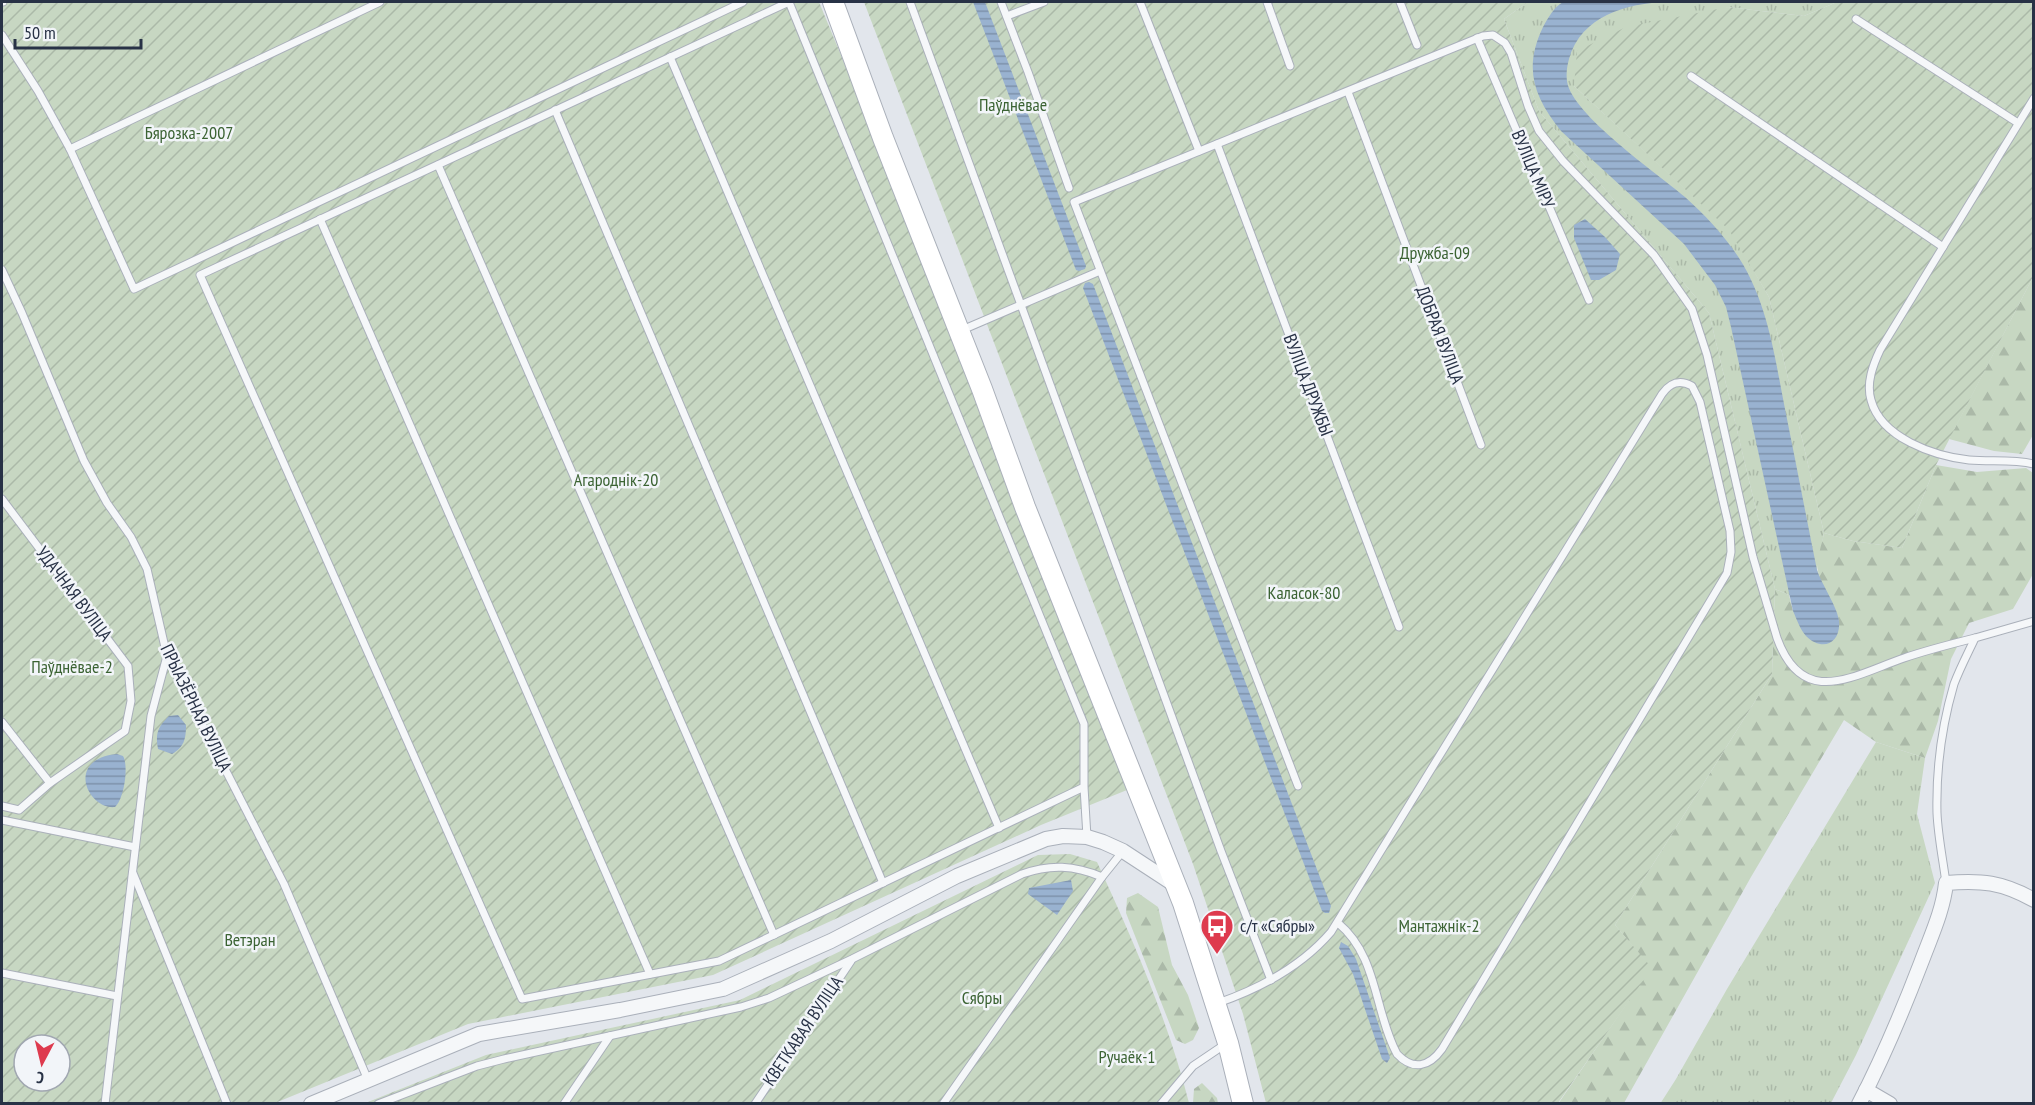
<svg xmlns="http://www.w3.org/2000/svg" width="2035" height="1105" font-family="'PT Sans Narrow',sans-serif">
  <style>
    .grass { fill: url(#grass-tufts) }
    .forest { fill: url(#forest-firs) }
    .garden { fill: url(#garden-furrows); fill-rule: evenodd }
    .water { fill: url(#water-rules) }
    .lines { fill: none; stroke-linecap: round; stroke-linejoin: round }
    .lane-casing { stroke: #aab0ba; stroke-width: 9 }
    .street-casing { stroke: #aab0ba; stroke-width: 16 }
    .secondary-casing { stroke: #aab0ba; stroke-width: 22 }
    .lane { stroke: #f5f7f9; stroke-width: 7 }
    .street { stroke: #f5f7f9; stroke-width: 14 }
    .secondary { stroke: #fff; stroke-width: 20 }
    .labels { text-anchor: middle; stroke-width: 5; stroke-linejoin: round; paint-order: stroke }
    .park-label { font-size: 18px; fill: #3b6333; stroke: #f2f5f9 }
    .street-label { font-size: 18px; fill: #283246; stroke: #f2f5f9 }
    .poi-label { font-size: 18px; fill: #283246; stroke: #f2f5f9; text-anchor: start }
  </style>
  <defs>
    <pattern id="grass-tufts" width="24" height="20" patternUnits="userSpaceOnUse" patternTransform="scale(1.5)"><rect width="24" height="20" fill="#c7d7c2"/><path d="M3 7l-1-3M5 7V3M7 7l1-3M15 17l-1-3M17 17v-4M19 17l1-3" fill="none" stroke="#abb9a8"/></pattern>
    <pattern id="forest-firs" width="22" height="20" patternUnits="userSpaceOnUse" patternTransform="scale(1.5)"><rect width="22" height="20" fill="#c7d7c2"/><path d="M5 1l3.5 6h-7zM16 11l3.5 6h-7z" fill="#abb9a8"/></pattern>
    <pattern id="garden-furrows" width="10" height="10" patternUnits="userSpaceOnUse" patternTransform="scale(1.5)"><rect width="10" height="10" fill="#c7d7c2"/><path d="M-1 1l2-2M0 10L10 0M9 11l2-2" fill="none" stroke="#abb9a8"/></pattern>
    <pattern id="water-rules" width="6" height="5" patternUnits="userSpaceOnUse" patternTransform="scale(1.5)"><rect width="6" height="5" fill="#99b2d0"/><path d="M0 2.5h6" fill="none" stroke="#7d91ab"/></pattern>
  </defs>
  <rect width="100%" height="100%" fill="#e2e6ec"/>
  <g class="grass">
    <path d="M 1528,2 L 1837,2 L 1804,16 L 1728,7 L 1574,86 L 1730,230 L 1769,297 L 1824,533 L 1817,570 L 1834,607 L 1789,595 L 1775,589 L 1709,313 L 1539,111 L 1504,19 Z"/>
    <path d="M 1876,742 L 1925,758 L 1917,814 L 1935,883 L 1856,1055 L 1831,1103 L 1660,1104 L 1676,1079 L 1727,989 Z"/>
  </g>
  <g class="forest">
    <path d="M 2033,277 L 2033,435 L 2022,454 L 1994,451 L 1949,439 Z"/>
    <path d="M 1936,465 L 1977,472 L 2026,468 L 2033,473 L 2033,574 L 2013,609 L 1969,623 L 1951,659 L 1938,721 L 1925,758 L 1876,742 L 1844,720 L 1751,877 L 1624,1103 L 1558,1104 L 1651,968 L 1615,925 L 1772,674 L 1775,589 L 1789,595 L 1793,611 L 1839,623 C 1837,604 1820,590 1818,571 C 1816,560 1822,544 1824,533 L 1853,541 L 1902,548 Z"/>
    <path d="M 1138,893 L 1158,907 L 1172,965 L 1188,995 L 1199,1028 L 1193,1040 L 1185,1044 L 1176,1040 L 1126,913 L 1127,898 Z"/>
    <path d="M 1202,1083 L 1217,1098 L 1218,1103 L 1193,1103 L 1194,1089 Z"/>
  </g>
  <g class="garden">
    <path d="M 2,2 L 819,2 L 869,123 L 1127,790 L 1041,825 L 713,975 L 468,1024 L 275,1103 L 2,1103 ZM 24,1045 L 60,1045 L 60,1081 L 24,1081 Z"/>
    <path d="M 864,2 L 1528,2 L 1504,19 L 1539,111 L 1709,313 L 1775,589 L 1772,674 L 1615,925 L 1652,968 L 1558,1103 L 1266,1103 L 1243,1014 L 1193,864 Z"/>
    <path d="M 1837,2 L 2033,2 L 2033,277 L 1936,465 L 1902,548 L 1853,541 L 1824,533 L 1769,297 L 1729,230 L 1574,86 L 1577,51 L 1626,27 L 1728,7 L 1804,16 Z"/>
    <path d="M 1070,854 L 1097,862 C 1133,940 1168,1020 1189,1103 L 363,1104 L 486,1055 L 740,1000 L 1038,855 Z"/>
  </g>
  <g class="water">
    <path d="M 973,2 L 985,2 L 1086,266 L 1085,269 L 1079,271 L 1076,270 Z"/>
    <path d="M 1563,2 L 1667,2 C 1627,3 1581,16 1569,59 C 1567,66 1566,74 1567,81 C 1571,114 1658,174 1685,197 C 1705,215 1724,235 1739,258 C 1768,303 1775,358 1785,409 C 1796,463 1806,516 1817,570 C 1822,585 1838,608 1839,621 C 1841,644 1822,652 1806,636 C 1800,629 1797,620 1793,611 L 1731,327 L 1726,307 L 1715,285 L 1684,244 L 1561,131 C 1534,97 1523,69 1543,27 C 1548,18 1554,7 1563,2 Z"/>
    <path d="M 1585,219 L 1605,237 L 1620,254 L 1616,270 L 1599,280 L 1591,280 L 1574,238 L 1574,225 Z"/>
    <path d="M 1089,282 L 1093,284 L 1331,906 L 1329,913 L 1325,913 L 1322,911 L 1083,288 L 1085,283 Z"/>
    <path d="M 178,715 L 186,725 C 186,739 184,747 172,754 L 158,749 C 155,733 158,727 169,716 Z"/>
    <path d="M 117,754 L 123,756 C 129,766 124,799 115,807 C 88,810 64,759 117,754 Z"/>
    <path d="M 1071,880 L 1073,891 L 1057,915 L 1028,894 L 1029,888 Z"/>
    <path d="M 1341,942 L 1348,946 L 1356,959 L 1390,1058 L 1387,1063 L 1382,1059 L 1353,974 L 1339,948 Z"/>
  </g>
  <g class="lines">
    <defs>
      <g id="lane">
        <path d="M 2,2 L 3,2"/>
        <path d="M 910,2 L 1221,851 L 1271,980"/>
        <path d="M 1001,2 L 1028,72 L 1069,188"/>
        <path d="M 1140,2 L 1199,151"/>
        <path d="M 1267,2 L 1290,66"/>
        <path d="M 1400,2 L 1417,45"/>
        <path d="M 1007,16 L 1044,2"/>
        <path d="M 1856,19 L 2018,123"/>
        <path d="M 2,35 L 38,91 L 70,149 L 134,289 L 743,2"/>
        <path d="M 1477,38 L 1589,300"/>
        <path d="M 670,57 L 999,828"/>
        <path d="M 1691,76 L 1943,247"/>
        <path d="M 1348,92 L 1481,445"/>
        <path d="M 2034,98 L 1880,350 C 1873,365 1866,383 1871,400 C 1881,438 1934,456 1969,460 C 1990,462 2012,459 2034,464"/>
        <path d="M 555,110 L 883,883"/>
        <path d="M 1217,144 L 1399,627"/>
        <path d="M 70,149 L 380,2"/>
        <path d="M 438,165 L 774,935"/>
        <path d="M 320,219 L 650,974"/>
        <path d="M 2,270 L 22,313 L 84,461 L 107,503 L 131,537 L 147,569 L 167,656 L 284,884 L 368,1080"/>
        <path d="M 962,330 L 1100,271"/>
        <path d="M 2,499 L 128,666 L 131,701 L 125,731 L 50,783 L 19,810 L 2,806"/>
        <path d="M 2,722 L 50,783"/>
        <path d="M 1298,786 L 1074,202 L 1483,36 L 1493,35 L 1505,43 L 1511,53 L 1528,106 L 1539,131 L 1563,161 L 1654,255 L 1692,309 L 1707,355 L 1753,557 L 1777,638 C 1803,710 1854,675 1904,658 C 1927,650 1951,644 1975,638"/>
        <path d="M 1084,787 L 719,961 L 522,999 L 200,275 L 789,2 L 1084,724 L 1084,787 L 1087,837"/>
        <path d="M 2,820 L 135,847"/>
        <path d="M 133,873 L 227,1104"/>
        <path d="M 1946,883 C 1943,860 1938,836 1937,813 C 1936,771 1942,725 1954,684 C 1960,668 1968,653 1975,638 L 2034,621"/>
        <path d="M 2,973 L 117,996"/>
        <path d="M 1218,1003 C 1261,988 1301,967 1331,932 L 1662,394 C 1670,383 1679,379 1692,386 L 1700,402 L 1730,531 L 1731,552 L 1727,573 L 1442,1049 C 1429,1067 1413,1071 1397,1054 C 1374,1011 1378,956 1338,923"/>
        <path d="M 105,1104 L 151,716 L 167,656"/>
        <path d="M 378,1104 L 477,1066 L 504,1059 L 741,1007 L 769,998 L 852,959 L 1022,874 C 1050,864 1074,865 1102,877 L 1123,851"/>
        <path d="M 564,1104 L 610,1036"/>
        <path d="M 755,1104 L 851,961"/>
        <path d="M 943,1104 L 1102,877"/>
        <path d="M 1161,1104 L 1193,1066 L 1227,1043"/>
      </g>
      <g id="street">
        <path d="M 1866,1090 L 1890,1104"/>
        <path d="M 311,1104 L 479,1034 L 620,1010 L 723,989 L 831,941 L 957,876 L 1046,839 L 1063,836 L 1087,837 L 1103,842 L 1123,851 L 1175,885"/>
        <path d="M 1859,1104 C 1883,1058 1903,1010 1921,963 C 1931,936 1943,911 1946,883 C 1981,880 2002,882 2034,900"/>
      </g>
      <path id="secondary" d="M 833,2 L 883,138 L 982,389 L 1025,507 L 1183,903 L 1228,1043 L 1243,1104"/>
    </defs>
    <use href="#lane" class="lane-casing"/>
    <use href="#street" class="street-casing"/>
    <use href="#secondary" class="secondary-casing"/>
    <use href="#lane" class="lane"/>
    <use href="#street" class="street"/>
    <use href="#secondary" class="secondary"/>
  </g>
  <defs>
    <symbol id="bus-pin" viewBox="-11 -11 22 30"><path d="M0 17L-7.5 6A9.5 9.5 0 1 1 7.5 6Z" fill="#de3a4e" stroke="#f2f5f9"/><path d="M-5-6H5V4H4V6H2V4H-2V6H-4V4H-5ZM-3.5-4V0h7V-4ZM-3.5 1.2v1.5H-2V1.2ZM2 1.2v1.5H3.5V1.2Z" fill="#fff"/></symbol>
  </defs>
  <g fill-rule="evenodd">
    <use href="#bus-pin" x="1198" y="907" width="38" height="52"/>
  </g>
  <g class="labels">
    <g class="park-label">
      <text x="1013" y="111">Паўднёвае</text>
      <text x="189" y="139">Бярозка-2007</text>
      <text x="1435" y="259">Дружба-09</text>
      <text x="616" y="486">Агароднік-20</text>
      <text x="1304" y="599">Каласок-80</text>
      <text x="72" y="673">Паўднёвае-2</text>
      <text x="1439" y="932">Мантажнік-2</text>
      <text x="250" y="946">Ветэран</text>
      <text x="982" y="1004">Сябры</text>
      <text x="1127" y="1063">Ручаёк-1</text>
    </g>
    <g class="street-label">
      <text transform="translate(1533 169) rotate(67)" y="6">ВУЛІЦА МІРУ</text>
      <text transform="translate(1440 335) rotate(69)" y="6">ДОБРАЯ ВУЛІЦА</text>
      <text transform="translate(1308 385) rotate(69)" y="6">ВУЛІЦА ДРУЖБЫ</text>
      <text transform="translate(74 594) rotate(53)" y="6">УДАЧНАЯ ВУЛІЦА</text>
      <text transform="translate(196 708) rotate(64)" y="6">ПРЫАЗЁРНАЯ ВУЛІЦА</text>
      <text transform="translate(803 1031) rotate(-56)" y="6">КВЕТКАВАЯ ВУЛІЦА</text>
    </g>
    <g class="poi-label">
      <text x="1240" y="932">с/т «Сябры»</text>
    </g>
  </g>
  <rect width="2035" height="1105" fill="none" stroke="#283246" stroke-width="6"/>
  <g transform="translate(42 1063) rotate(187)"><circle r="28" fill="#f2f5f9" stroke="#a1a7b1" stroke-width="1.5"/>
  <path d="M0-4.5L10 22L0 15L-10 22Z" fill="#de3a4e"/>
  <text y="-9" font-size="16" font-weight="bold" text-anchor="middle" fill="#283246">С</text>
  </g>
  <path d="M15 39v9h126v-9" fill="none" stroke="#283246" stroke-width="3"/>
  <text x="24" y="39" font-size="18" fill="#283246" stroke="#f2f5f9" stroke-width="4.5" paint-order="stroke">50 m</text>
</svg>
